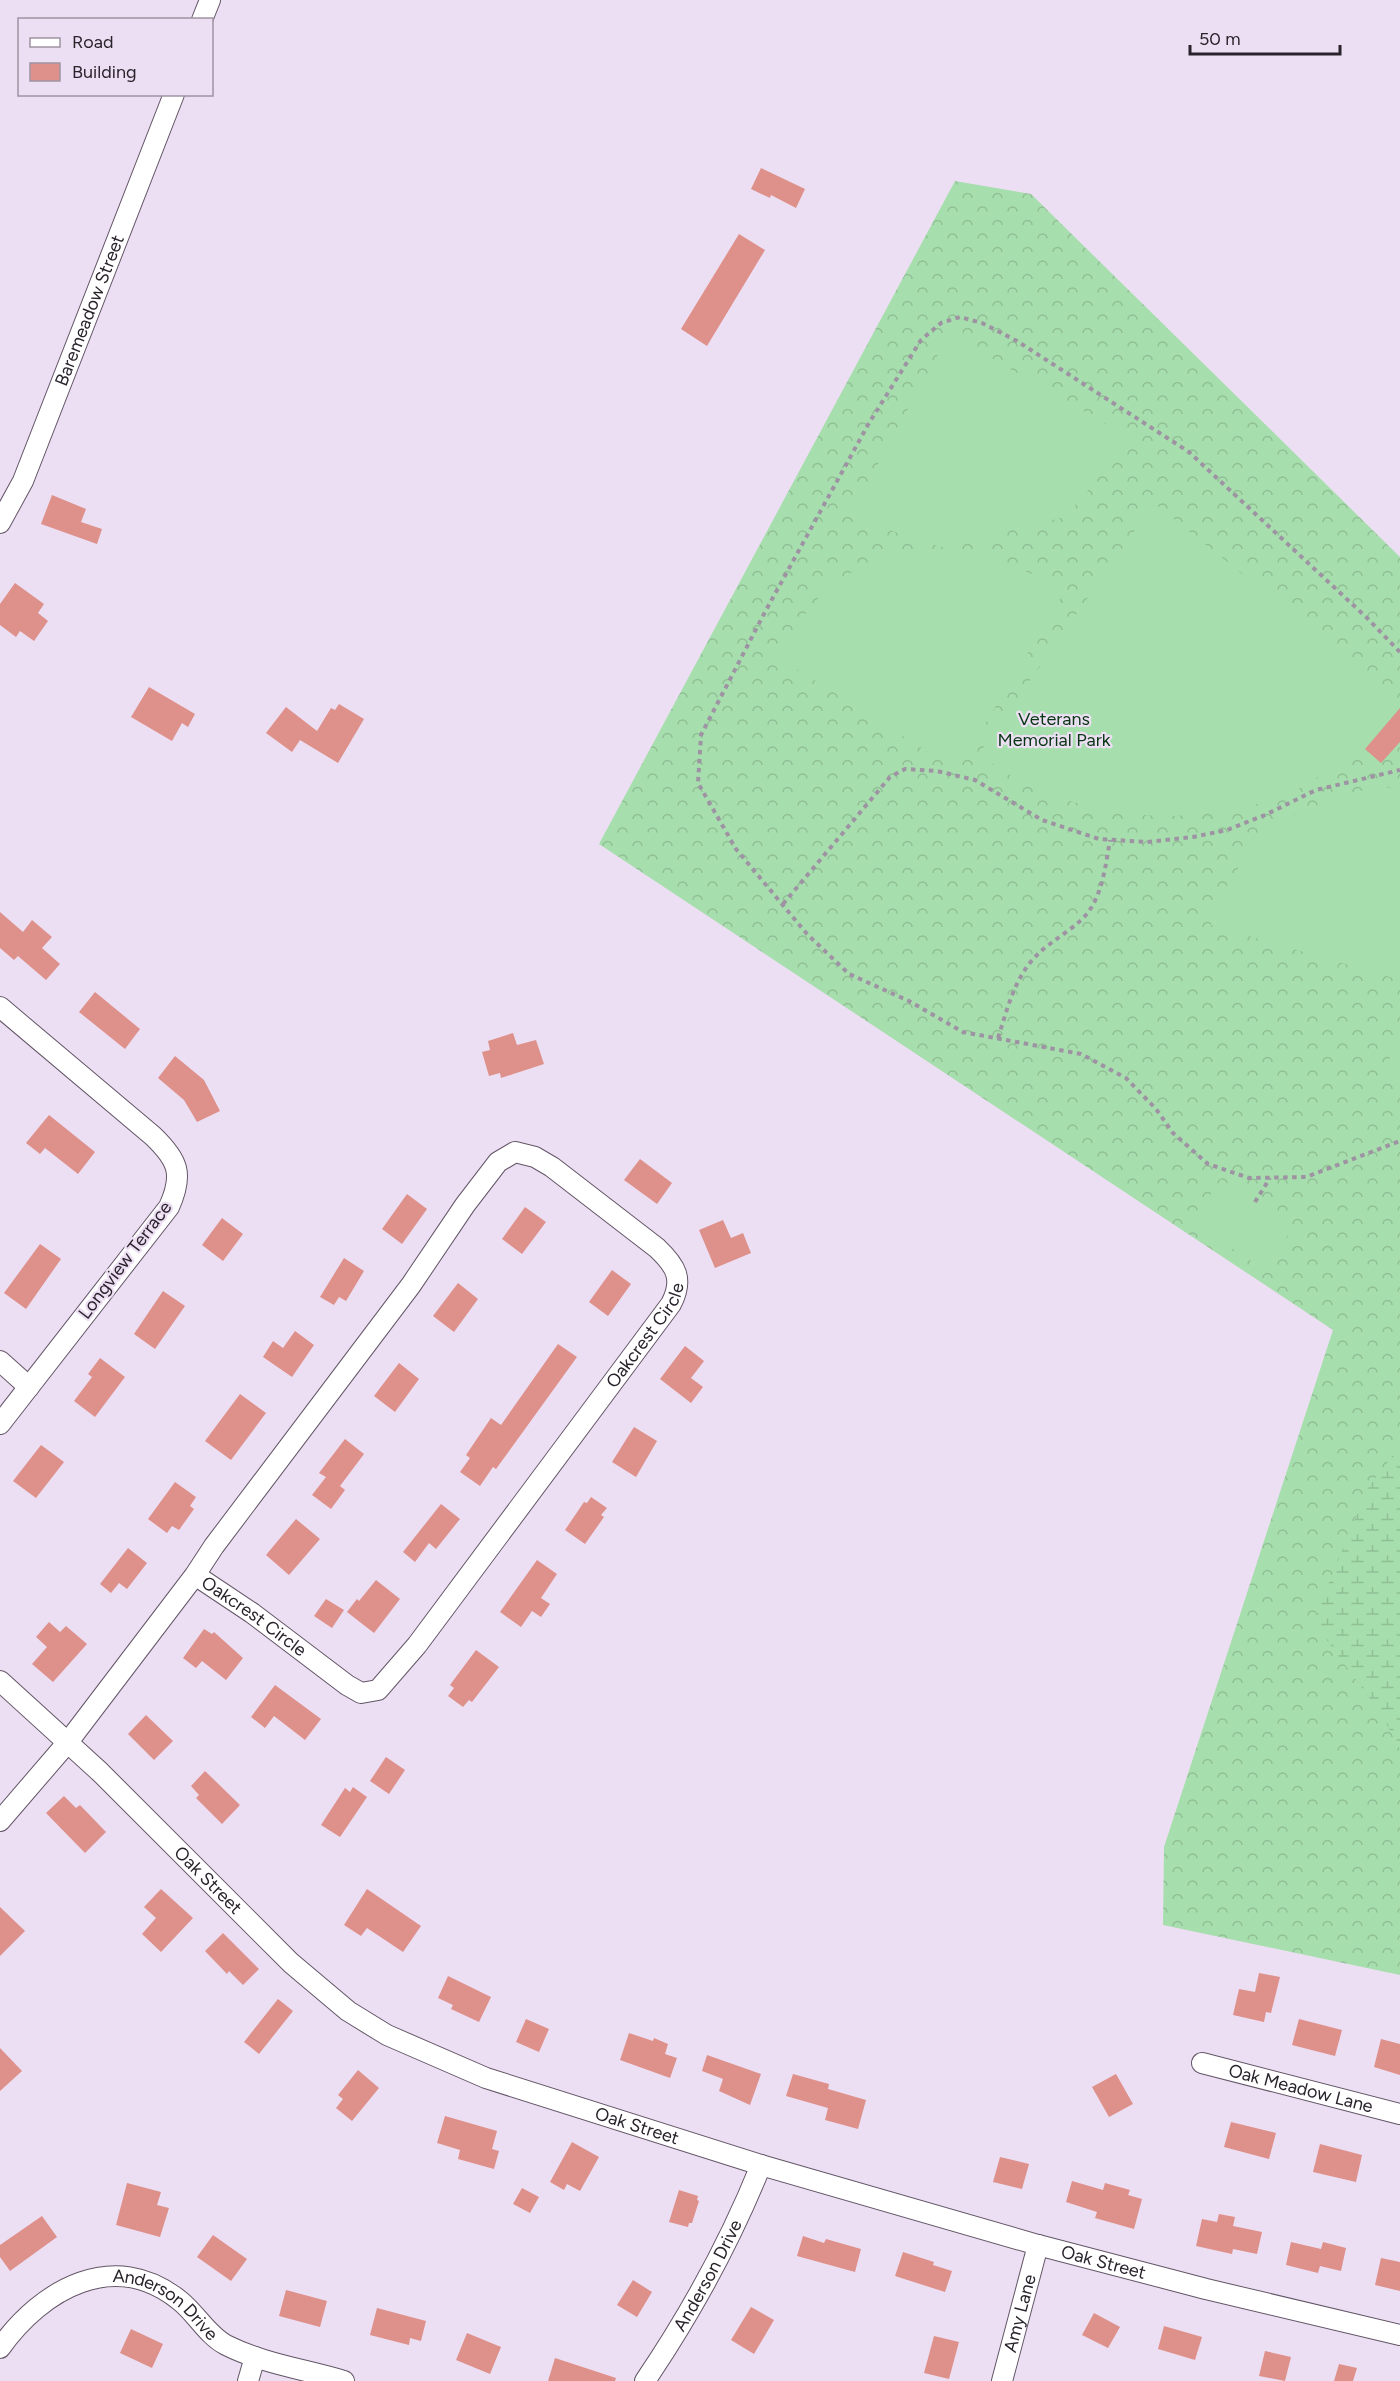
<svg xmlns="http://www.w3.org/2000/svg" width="1400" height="2381" font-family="Figtree,sans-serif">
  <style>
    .forest { fill: url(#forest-crowns) }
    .wetland { fill: url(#wetland-marsh) }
    .pitch { fill: #a7dead }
    .building { fill: #de908a }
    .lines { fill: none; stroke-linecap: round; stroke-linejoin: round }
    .minor-casing { stroke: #635667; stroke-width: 22 }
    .path { stroke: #9e93a3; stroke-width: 4; stroke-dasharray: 4.5 4.5; stroke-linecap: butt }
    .minor { stroke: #fff; stroke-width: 20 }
    .labels { text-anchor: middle; stroke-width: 4.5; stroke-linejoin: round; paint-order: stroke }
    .street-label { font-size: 18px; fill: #29232b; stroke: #eddff3 }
    .park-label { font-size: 18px; fill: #083513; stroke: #eddff3 }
  </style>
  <defs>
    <pattern id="forest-crowns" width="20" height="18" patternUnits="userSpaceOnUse" patternTransform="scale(1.5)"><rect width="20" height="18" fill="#a7dead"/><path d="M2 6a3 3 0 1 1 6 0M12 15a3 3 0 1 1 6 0" fill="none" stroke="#90be95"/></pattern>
    <pattern id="wetland-marsh" width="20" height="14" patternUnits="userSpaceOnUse" patternTransform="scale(1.5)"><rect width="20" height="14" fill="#a7dead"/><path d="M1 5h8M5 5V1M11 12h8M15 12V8" fill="none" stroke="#90be95"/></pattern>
  </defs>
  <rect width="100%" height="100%" fill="#eddff3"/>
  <path class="forest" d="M 955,181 L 1031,194 L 1400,557 L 1400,1975 L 1163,1925 L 1164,1847 L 1333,1330 L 599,844 Z"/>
  <path class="wetland" d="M 1400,1446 L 1400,1749 L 1381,1714 L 1313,1621 L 1368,1488 Z"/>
  <g class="pitch">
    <path d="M 960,328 L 972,347 L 1132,439 L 1065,517 L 941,547 L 849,517 L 941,349 L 943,332 Z"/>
    <path d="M 1154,503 L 1400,701 L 1400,706 C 1368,735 1336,768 1298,789 C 1280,800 1253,805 1233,809 C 1163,823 1102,816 1037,789 C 1016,781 997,766 978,755 Z"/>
    <path d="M 975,549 L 1066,589 L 966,756 L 939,759 L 773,654 L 828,586 L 879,557 Z"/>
    <path d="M 1381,786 L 1400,790 L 1400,980 L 1211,925 L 1228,883 L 1258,839 L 1292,816 L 1341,796 Z"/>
    <path d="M 1400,1040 L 1400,1087 L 1388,1063 L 1394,1046 Z"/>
    <path d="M 1221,1179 L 1293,1227 L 1265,1270 L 1192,1222 Z"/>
  </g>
  <g class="building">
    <path d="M 761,168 L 805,189 L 796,208 L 771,195 L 770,198 L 751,189 Z"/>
    <path d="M 739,234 L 765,250 L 707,346 L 681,329 Z"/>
    <path d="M 52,495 L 86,509 L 81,522 L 102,529 L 97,544 L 41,524 Z"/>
    <path d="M 15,583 L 44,604 L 38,613 L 48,621 L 34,641 L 20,631 L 16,637 L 0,625 L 0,604 Z"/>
    <path d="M 149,687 L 195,714 L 188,727 L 182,723 L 172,741 L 131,717 Z"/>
    <path d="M 339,704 L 364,719 L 338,763 L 300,740 L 292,752 L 266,733 L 286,707 L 317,731 L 331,708 L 335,710 Z"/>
    <path d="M 1400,708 L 1400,742 L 1381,763 L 1365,749 Z"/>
    <path d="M 0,912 L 23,932 L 32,920 L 52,937 L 42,948 L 60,964 L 46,980 L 18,956 L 14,960 L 0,948 Z"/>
    <path d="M 95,992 L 140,1029 L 125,1049 L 79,1012 Z"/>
    <path d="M 513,1033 L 517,1045 L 536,1040 L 544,1064 L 501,1078 L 500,1073 L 489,1076 L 482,1052 L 490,1050 L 488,1041 Z"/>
    <path d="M 175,1056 L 204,1080 L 220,1111 L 197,1122 L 184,1100 L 158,1078 Z"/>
    <path d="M 49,1115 L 95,1152 L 78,1174 L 45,1148 L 40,1154 L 26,1143 Z"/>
    <path d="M 640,1159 L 672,1183 L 657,1204 L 624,1180 Z"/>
    <path d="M 407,1194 L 427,1209 L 402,1244 L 382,1229 Z"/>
    <path d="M 525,1207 L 546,1222 L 522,1254 L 502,1239 Z"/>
    <path d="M 222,1218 L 243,1234 L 223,1261 L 202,1245 Z"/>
    <path d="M 723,1220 L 731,1238 L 743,1233 L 751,1253 L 715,1268 L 699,1230 Z"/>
    <path d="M 40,1244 L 61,1259 L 26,1309 L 4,1293 Z"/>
    <path d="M 344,1258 L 364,1271 L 346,1301 L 339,1297 L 334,1305 L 320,1297 Z"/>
    <path d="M 612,1270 L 631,1284 L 608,1316 L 589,1302 Z"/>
    <path d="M 458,1283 L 478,1299 L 454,1332 L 433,1316 Z"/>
    <path d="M 163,1291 L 185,1306 L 155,1349 L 134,1334 Z"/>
    <path d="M 295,1331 L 314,1345 L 292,1377 L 263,1357 L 273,1341 L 283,1348 Z"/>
    <path d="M 558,1344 L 577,1357 L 496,1469 L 493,1467 L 480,1486 L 460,1472 L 470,1458 L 466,1455 L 491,1418 L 501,1425 Z"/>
    <path d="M 685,1346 L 704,1361 L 691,1378 L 703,1387 L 691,1403 L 660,1379 Z"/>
    <path d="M 100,1358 L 125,1377 L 95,1417 L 74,1401 L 92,1377 L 88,1374 Z"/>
    <path d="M 399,1363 L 419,1379 L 395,1412 L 374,1396 Z"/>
    <path d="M 240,1394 L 266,1413 L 231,1460 L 205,1441 Z"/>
    <path d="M 634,1427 L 657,1441 L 636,1477 L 612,1462 Z"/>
    <path d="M 345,1439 L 364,1454 L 340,1486 L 345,1490 L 331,1509 L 312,1495 L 326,1477 L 319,1473 Z"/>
    <path d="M 41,1445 L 64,1462 L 36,1498 L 13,1481 Z"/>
    <path d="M 175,1482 L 196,1497 L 190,1506 L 194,1509 L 179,1530 L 172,1526 L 167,1533 L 148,1519 Z"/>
    <path d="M 591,1497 L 607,1508 L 601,1515 L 604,1517 L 585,1544 L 565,1530 L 584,1502 L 587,1503 Z"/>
    <path d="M 441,1504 L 460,1519 L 436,1549 L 429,1543 L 415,1562 L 403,1552 Z"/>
    <path d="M 296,1519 L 320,1539 L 289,1575 L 266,1555 Z"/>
    <path d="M 128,1548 L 147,1563 L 127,1589 L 119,1583 L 111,1593 L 100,1584 Z"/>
    <path d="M 537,1560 L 557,1574 L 541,1598 L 550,1604 L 541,1617 L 532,1611 L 521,1627 L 500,1612 Z"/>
    <path d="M 376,1580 L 400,1599 L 374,1633 L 347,1612 L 357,1599 L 359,1601 Z"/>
    <path d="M 326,1599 L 344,1610 L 332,1628 L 314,1616 Z"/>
    <path d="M 49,1622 L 60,1632 L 66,1626 L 87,1644 L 53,1682 L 32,1664 L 47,1647 L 36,1637 Z"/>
    <path d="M 204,1629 L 212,1634 L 214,1632 L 243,1658 L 226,1680 L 202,1661 L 196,1668 L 183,1658 Z"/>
    <path d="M 476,1650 L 499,1667 L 472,1702 L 469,1700 L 463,1707 L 448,1696 L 454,1688 L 450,1685 Z"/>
    <path d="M 275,1685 L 321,1719 L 305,1740 L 274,1716 L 265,1728 L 251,1717 Z"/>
    <path d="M 146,1715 L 173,1741 L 154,1760 L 128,1734 Z"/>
    <path d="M 386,1757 L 405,1770 L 389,1794 L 370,1781 Z"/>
    <path d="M 205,1771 L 240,1805 L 222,1824 L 196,1798 L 199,1795 L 191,1786 Z"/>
    <path d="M 353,1787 L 367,1797 L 340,1837 L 321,1825 L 345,1788 L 350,1792 Z"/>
    <path d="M 64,1796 L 76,1808 L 80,1805 L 106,1832 L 85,1853 L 46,1813 Z"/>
    <path d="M 161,1889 L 193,1918 L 161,1952 L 142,1934 L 156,1918 L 144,1907 Z"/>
    <path d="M 367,1889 L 421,1926 L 403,1952 L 367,1928 L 361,1936 L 344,1925 Z"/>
    <path d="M 0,1907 L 25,1931 L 0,1956 Z"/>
    <path d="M 223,1933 L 259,1969 L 243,1985 L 229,1971 L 227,1974 L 205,1951 Z"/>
    <path d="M 1259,1973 L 1280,1977 L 1271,2013 L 1266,2012 L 1264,2022 L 1233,2015 L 1239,1989 L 1255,1992 Z"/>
    <path d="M 448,1976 L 491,1997 L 479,2022 L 451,2009 L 453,2005 L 438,1998 Z"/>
    <path d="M 278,1999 L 293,2011 L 259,2054 L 244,2042 Z"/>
    <path d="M 526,2019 L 549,2029 L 539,2052 L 516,2042 Z"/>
    <path d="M 1299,2019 L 1342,2030 L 1335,2056 L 1292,2045 Z"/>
    <path d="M 629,2033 L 653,2041 L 654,2038 L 668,2044 L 665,2054 L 677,2058 L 670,2078 L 620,2060 Z"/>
    <path d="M 1381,2039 L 1400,2044 L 1400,2075 L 1374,2067 Z"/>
    <path d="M 0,2048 L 22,2071 L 0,2091 Z"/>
    <path d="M 707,2055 L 761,2074 L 750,2105 L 719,2091 L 723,2079 L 702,2071 Z"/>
    <path d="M 358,2070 L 379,2088 L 352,2121 L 336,2108 L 343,2099 L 338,2095 Z"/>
    <path d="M 793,2074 L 829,2084 L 828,2089 L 866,2100 L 858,2129 L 825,2120 L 828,2108 L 786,2096 Z"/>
    <path d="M 1116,2074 L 1133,2104 L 1109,2117 L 1092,2087 Z"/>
    <path d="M 445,2116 L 497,2131 L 492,2149 L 499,2151 L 494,2169 L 458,2159 L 460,2150 L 437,2143 Z"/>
    <path d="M 1231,2122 L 1276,2133 L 1269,2159 L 1224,2147 Z"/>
    <path d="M 572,2142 L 599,2157 L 580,2191 L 567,2184 L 564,2190 L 550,2182 Z"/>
    <path d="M 1320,2144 L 1362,2155 L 1356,2182 L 1313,2172 Z"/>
    <path d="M 1000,2157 L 1029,2164 L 1022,2189 L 993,2182 Z"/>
    <path d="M 1072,2181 L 1103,2190 L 1105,2183 L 1130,2190 L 1128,2195 L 1142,2199 L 1134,2229 L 1095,2218 L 1097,2212 L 1066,2202 Z"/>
    <path d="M 127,2183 L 161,2192 L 157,2205 L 169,2208 L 160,2237 L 116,2225 Z"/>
    <path d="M 522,2188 L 539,2197 L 530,2213 L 513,2204 Z"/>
    <path d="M 679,2190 L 698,2196 L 697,2200 L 699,2201 L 692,2223 L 689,2223 L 688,2227 L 669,2222 Z"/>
    <path d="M 1219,2214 L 1235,2217 L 1233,2226 L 1262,2232 L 1257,2254 L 1233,2249 L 1232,2254 L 1196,2246 L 1202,2219 L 1217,2222 Z"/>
    <path d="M 42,2216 L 57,2237 L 10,2271 L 0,2257 L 0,2245 Z"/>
    <path d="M 213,2235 L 247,2259 L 231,2281 L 197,2257 Z"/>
    <path d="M 803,2236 L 824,2243 L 826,2239 L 861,2249 L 855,2272 L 797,2256 Z"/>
    <path d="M 1291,2242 L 1321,2249 L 1323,2242 L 1346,2248 L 1341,2271 L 1320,2266 L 1318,2273 L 1286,2265 Z"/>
    <path d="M 903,2252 L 934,2262 L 933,2265 L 952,2271 L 945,2292 L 895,2276 Z"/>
    <path d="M 1381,2258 L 1400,2262 L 1400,2291 L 1375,2285 Z"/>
    <path d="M 633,2280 L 652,2292 L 637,2317 L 617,2305 Z"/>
    <path d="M 286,2290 L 327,2301 L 320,2327 L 279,2316 Z"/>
    <path d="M 751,2307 L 774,2320 L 754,2354 L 731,2340 Z"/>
    <path d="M 377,2308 L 426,2321 L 421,2341 L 410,2338 L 409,2345 L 370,2335 Z"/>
    <path d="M 1094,2313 L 1120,2327 L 1108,2348 L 1082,2335 Z"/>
    <path d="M 1164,2326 L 1202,2337 L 1195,2360 L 1158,2349 Z"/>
    <path d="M 131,2329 L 163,2344 L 152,2368 L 120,2353 Z"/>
    <path d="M 467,2333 L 501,2347 L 490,2374 L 456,2360 Z"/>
    <path d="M 934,2336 L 959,2342 L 949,2379 L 924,2373 Z"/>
    <path d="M 1265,2351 L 1291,2357 L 1285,2381 L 1259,2376 Z"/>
    <path d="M 555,2358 L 616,2378 L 615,2381 L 548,2381 Z"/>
    <path d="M 1339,2364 L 1357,2368 L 1353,2381 L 1334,2381 Z"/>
  </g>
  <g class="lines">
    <defs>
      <g id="minor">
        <path d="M 202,20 L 210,0"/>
        <path id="s1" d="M 0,523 L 23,481 L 174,94"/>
        <path d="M 0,1007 L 153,1136 C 178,1160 184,1174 169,1207 L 0,1424"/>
        <path d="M 0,1361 L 29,1387"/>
        <path id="s2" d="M 0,1681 L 100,1772 L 291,1963 L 348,2011 L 387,2035 L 486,2078 L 761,2165 L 1038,2245 L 1206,2289 L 1400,2335"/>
        <path id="s3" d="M 0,1821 L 68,1742 L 195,1575 L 252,1613 L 347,1685 L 361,1693 L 378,1690 L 417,1645 L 671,1304 C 684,1279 676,1266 657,1248 L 552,1167 L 535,1157 L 515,1152 L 498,1162 L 465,1205 L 411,1285 L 214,1546 L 195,1575"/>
        <path id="s4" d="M 1202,2063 L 1400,2114"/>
        <path id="s5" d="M 0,2348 C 42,2289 114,2248 179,2300 C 196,2313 207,2335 226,2345 C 264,2364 304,2369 344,2381"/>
        <path d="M 248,2381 L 255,2357"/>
        <path id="s6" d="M 645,2381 C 691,2313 730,2242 761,2165"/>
        <path id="s7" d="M 1002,2381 L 1038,2245"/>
      </g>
    </defs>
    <use href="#minor" class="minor-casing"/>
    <g class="path">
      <path d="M 1400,652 L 1366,617 L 1189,452 L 1017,341 L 982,323 L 960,317 L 941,323 L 921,340 L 869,423 L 765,612 L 701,735 L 698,783 L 736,849 L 807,934 L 849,974 L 909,1001 L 963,1032 L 1081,1054 L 1126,1078 L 1156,1109 L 1173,1133 L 1208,1164 L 1249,1178 L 1306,1177 L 1400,1141"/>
      <path d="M 783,904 L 890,777 L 905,769 L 937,771 L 975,780 L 1042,820 L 1099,839 L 1147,842 L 1193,837 L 1227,830 L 1265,815 L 1316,790 L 1400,770"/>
      <path d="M 998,1038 C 1008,1007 1015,975 1040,952 C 1054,939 1079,926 1089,911 C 1103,891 1106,863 1110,840"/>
      <path d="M 1255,1202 L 1270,1178"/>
    </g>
    <use href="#minor" class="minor"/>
  </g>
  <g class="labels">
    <g class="street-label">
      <text dy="6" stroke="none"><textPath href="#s1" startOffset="231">Baremeadow Street</textPath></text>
      <text transform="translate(125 1260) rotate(-53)" y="6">Longview Terrace</text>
      <text dy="6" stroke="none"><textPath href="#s3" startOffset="980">Oakcrest Circle</textPath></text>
      <text dy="6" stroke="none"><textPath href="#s3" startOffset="386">Oakcrest Circle</textPath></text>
      <text dy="6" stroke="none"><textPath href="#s2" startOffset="288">Oak Street</textPath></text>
      <text dy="6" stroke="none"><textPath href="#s4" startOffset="102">Oak Meadow Lane</textPath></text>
      <text dy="6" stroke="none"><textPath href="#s2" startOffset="792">Oak Street</textPath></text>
      <text dy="6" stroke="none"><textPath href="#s2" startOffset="1278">Oak Street</textPath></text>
      <text dy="6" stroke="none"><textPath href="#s6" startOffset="123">Anderson Drive</textPath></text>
      <text dy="6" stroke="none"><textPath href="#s5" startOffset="200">Anderson Drive</textPath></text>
      <text dy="6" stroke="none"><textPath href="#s7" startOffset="70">Amy Lane</textPath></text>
    </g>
    <g class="park-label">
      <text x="1054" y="725">Veterans<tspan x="1054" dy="21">Memorial Park</tspan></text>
    </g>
  </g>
  <rect x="18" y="18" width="195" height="78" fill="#eddff3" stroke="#9f94a3" stroke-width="1.5"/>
  <rect x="30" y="38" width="30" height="9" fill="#ffffff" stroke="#9f94a3" stroke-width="1.5"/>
  <text x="72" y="48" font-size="18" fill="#29232b">Road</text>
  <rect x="30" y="63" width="30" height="18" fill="#de908a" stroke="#9f94a3" stroke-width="1.5"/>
  <text x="72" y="78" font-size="18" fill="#29232b">Building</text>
  <path d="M1190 45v9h150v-9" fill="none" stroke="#29232b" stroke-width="3"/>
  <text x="1199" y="45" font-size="18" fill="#29232b" stroke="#eddff3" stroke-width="4.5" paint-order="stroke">50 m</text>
</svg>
